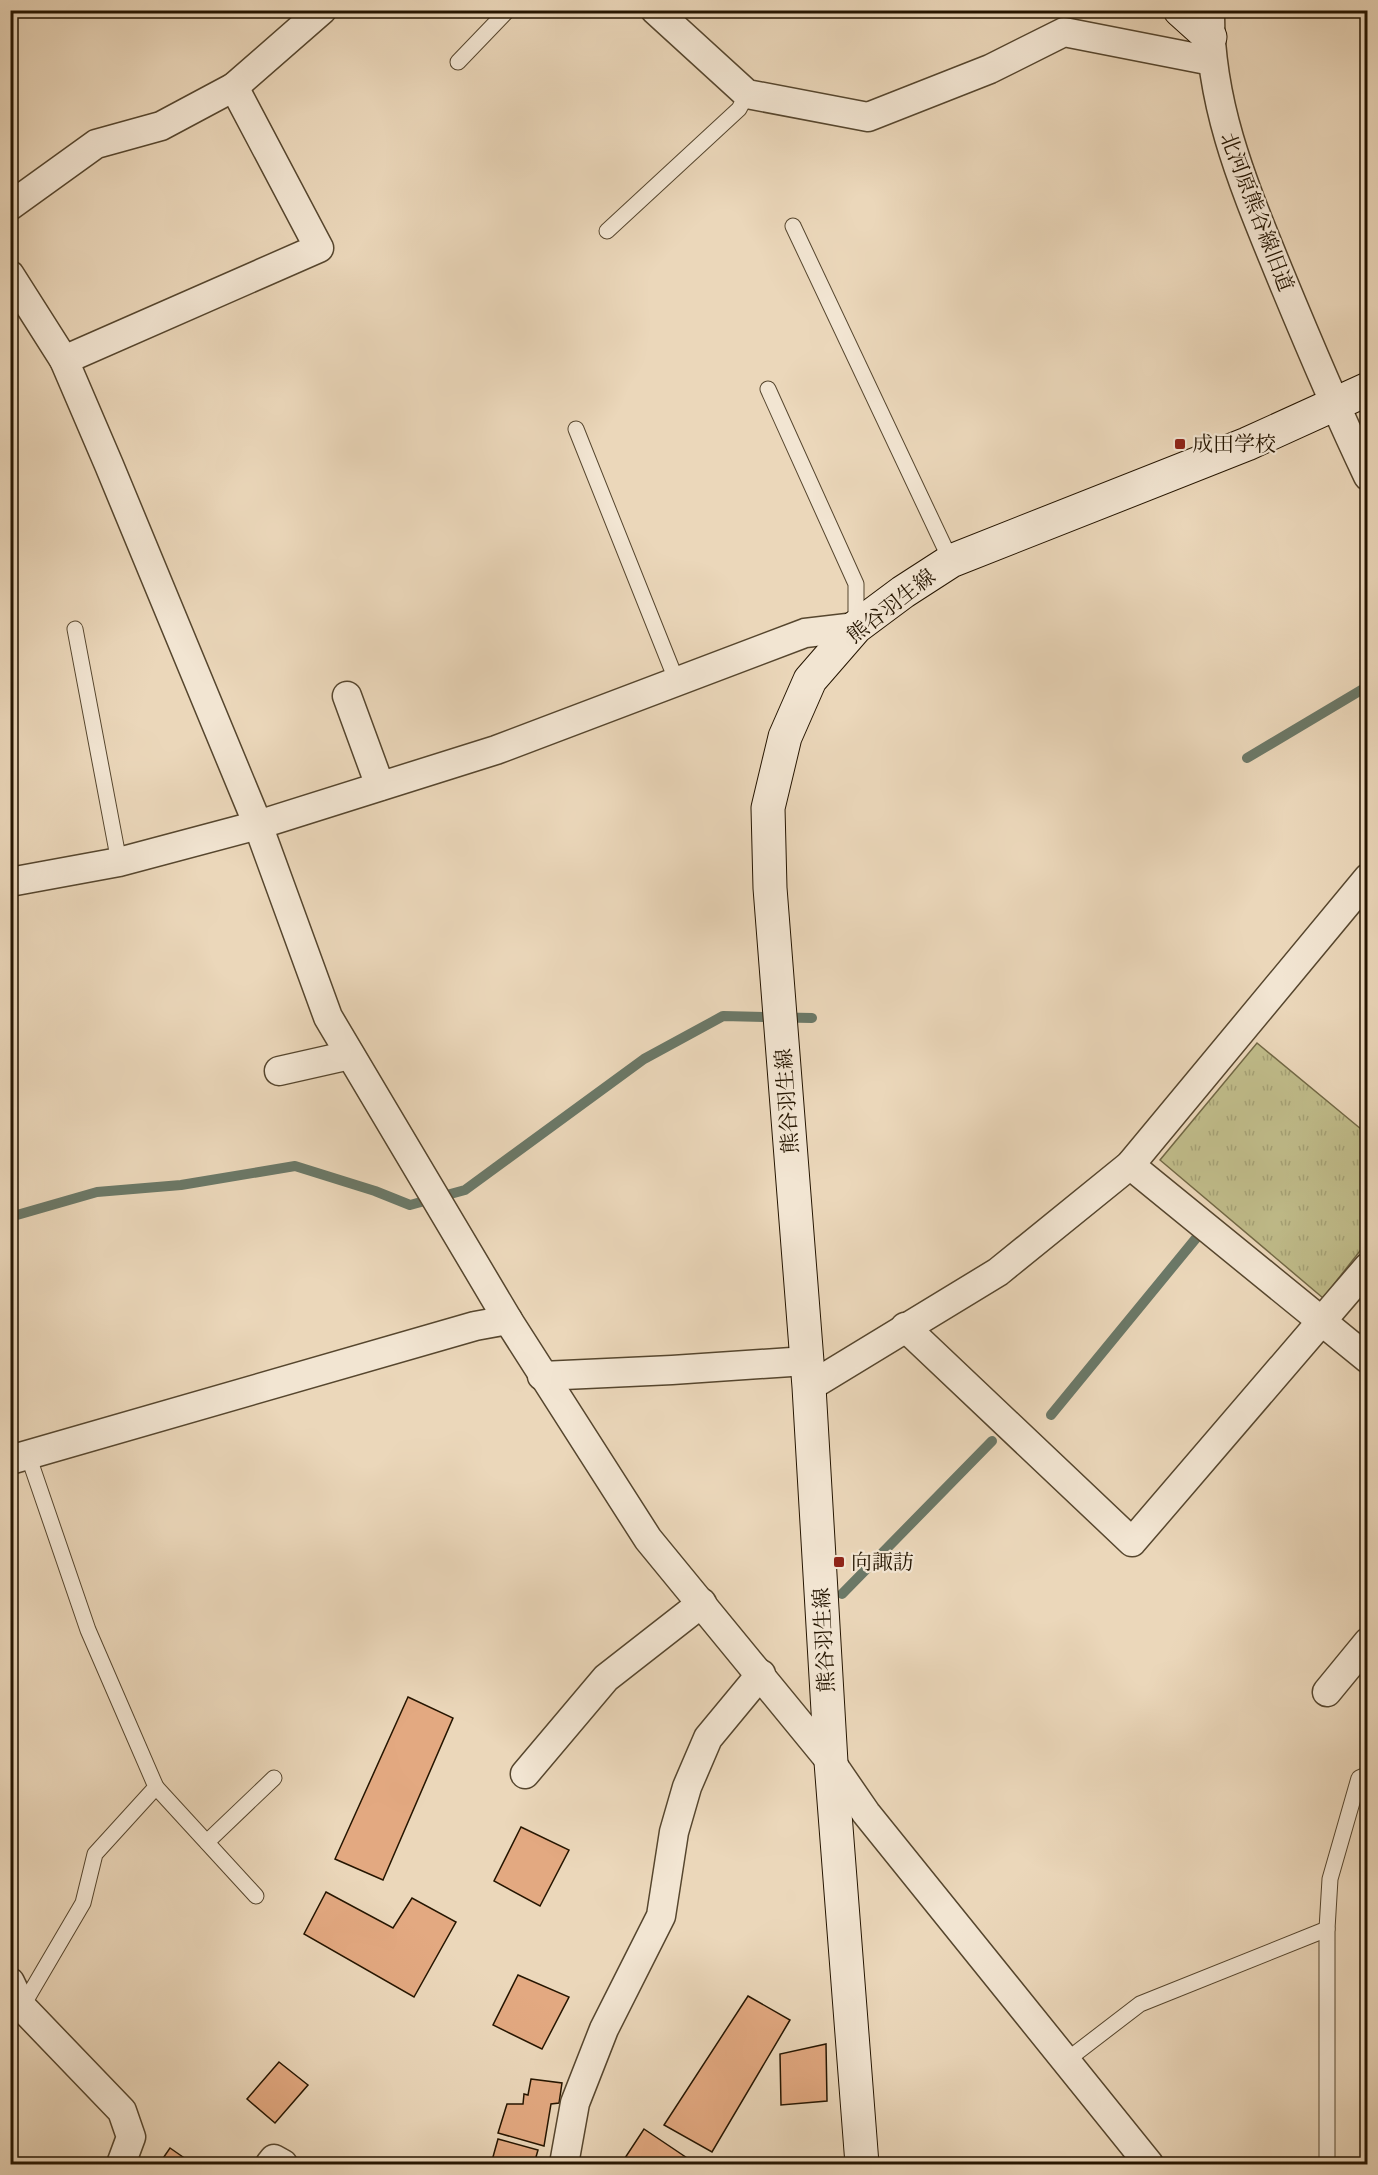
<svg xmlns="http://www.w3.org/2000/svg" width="1378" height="2175" font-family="'IM FELL DW Pica','Noto Serif JP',serif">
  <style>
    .grass { fill: url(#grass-tufts); stroke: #726845; stroke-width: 1.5 }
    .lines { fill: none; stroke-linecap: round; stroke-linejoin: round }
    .stream { stroke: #6b7867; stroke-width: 10 }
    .building { fill: #e3a981; stroke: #251500; stroke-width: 1.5 }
    .lane-casing { stroke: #56462e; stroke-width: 17 }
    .street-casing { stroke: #56462e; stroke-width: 31 }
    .secondary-casing { stroke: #251500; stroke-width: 35 }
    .lane { stroke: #f2e5d2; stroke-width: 15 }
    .street { stroke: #f2e5d2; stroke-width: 28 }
    .secondary { stroke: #f2e5d2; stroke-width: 33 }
    .poi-dot { fill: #8f2418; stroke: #f2e5d2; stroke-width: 2 }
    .labels { text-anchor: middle; stroke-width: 4.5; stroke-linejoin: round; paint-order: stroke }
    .street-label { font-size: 21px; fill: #251500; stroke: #f2e5d2 }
    .poi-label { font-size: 21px; fill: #251500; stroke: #f2e5d2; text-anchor: start }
  </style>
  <defs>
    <pattern id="grass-tufts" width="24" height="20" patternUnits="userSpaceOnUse" patternTransform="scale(1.5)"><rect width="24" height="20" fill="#c0bc8a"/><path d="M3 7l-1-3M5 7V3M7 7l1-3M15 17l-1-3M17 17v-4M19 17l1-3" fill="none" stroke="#a5a175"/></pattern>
  </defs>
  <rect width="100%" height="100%" fill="#ebd7ba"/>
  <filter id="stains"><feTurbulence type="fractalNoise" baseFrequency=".00333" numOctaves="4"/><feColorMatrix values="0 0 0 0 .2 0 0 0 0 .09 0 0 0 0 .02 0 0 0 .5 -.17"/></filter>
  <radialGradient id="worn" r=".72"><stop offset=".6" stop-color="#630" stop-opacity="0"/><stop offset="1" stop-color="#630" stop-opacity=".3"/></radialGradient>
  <path class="grass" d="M 1257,1043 L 1367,1134 L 1367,1242 L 1323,1298 L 1160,1160 Z"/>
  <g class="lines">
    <g class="stream">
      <path d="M 1247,758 L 1368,686"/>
      <path d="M 10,1217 L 97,1192 L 181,1185 L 295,1166 L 375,1191 L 410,1205 L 465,1190 L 644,1059 L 723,1016 L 812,1018"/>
      <path d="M 1051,1415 L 1202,1231"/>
      <path d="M 842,1594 L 992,1441"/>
    </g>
  </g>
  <g class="building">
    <path d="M 408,1697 L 453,1718 L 383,1880 L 335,1859 Z"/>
    <path d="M 521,1827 L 569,1850 L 540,1906 L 494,1881 Z"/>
    <path d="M 326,1892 L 393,1928 L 412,1898 L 456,1922 L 414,1997 L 304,1934 Z"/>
    <path d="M 518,1975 L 569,1997 L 542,2049 L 493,2025 Z"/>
    <path d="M 748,1996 L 790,2020 L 712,2152 L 664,2125 Z"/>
    <path d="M 826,2044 L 827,2101 L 781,2105 L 780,2054 Z"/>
    <path d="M 279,2062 L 308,2085 L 275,2123 L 247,2099 Z"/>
    <path d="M 531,2079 L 562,2083 L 559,2103 L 551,2104 L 544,2146 L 498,2133 L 507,2104 L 523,2104 L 524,2094 L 528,2095 Z"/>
    <path d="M 644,2129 L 696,2164 L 621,2164 Z"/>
    <path d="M 498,2139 L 538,2150 L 534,2164 L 491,2164 Z"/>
    <path d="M 170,2148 L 193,2164 L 159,2164 Z"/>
    <path d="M 803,2159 L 804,2164 L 755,2164 Z"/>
  </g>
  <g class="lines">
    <defs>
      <g id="lane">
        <path d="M 458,62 L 508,10"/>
        <path d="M 793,226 L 951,561"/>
        <path d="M 607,231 L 739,109 L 747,94"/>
        <path d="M 768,389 L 856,584 L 856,625"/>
        <path d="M 576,429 L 677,682"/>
        <path d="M 75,629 L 119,862"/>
        <path d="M 156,1787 L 256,1896"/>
        <path d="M 207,1842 L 274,1778"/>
        <path d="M 22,2007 L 83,1903 L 95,1854 L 156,1787 L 88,1630 L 28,1455"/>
        <path d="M 1067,2060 L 1140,2004 L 1327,1929"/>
        <path d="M 1327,2164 L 1327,1929 L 1330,1879 L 1359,1778 L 1368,1774"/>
      </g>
      <g id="street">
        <path d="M 655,10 L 747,94 L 868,117 L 990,69 L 1064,32 L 1212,61"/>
        <path d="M 1210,10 C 1209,105 1244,186 1279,272 C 1307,340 1336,409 1368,476"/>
        <path d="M 10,206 L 96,144 L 161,126 L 234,87 L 322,10"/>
        <path d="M 10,275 L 64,360 L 109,465 L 258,825 L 328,1017 L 508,1320 L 648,1539 L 831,1762 L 866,1813 L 1149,2164"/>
        <path d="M 64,360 L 319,248 L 234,87"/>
        <path d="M 347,696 L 380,786"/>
        <path d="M 10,882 L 119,862 L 258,825 L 496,750 L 805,633 L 856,627"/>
        <path d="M 279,1071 L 350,1055"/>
        <path d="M 1130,1165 L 1368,1359"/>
        <path d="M 905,1327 L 1132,1542 L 1368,1267"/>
        <path d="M 542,1376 L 672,1370 L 806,1361"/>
        <path d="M 809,1387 L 998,1272 L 1130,1165 L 1368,878"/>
        <path d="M 10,1460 L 475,1326 L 508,1320"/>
        <path d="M 1327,1692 L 1368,1642"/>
        <path d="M 525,1774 L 606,1678 L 702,1603"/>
        <path d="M 10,1982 L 22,2007 L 122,2111 L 131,2137 L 121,2164"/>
        <path d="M 270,2164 L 274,2159 L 283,2164"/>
        <path d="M 564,2164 L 575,2103 L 604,2029 L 661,1916 L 674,1832 L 687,1787 L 708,1738 L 761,1674"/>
      </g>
      <g id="secondary">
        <path d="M 1180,10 L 1210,37"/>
        <path d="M 862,2164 L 831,1762 L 809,1387 L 770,888 L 768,808 L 785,737 L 810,680 L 856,627 L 903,592 L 951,561 L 1247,444 L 1368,389"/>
      </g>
    </defs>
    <use href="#lane" class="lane-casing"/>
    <use href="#street" class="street-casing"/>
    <use href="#secondary" class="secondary-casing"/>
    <use href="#lane" class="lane"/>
    <use href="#street" class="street"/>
    <use href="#secondary" class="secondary"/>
  </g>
  <g class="poi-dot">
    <rect x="1174" y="438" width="12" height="12" rx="3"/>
    <rect x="833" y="1556" width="12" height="12" rx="3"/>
  </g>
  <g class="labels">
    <g class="street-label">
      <text transform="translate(1257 212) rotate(69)" y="7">北河原熊谷線旧道</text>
      <text transform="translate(891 606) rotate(-38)" y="7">熊谷羽生線</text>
      <text transform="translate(787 1101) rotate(-94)" y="7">熊谷羽生線</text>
      <text transform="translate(824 1640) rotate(-93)" y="7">熊谷羽生線</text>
    </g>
    <g class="poi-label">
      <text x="1192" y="451">成田学校</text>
      <text x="851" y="1569">向諏訪</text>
    </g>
  </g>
  <rect width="1378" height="2175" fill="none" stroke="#ebd7ba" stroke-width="36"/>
  <rect x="12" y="12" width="1354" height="2151" fill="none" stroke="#251500" stroke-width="3"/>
  <rect x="18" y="18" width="1342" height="2139" fill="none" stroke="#251500" stroke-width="1.5"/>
  <rect width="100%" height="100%" filter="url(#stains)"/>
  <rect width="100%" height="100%" fill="url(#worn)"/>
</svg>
